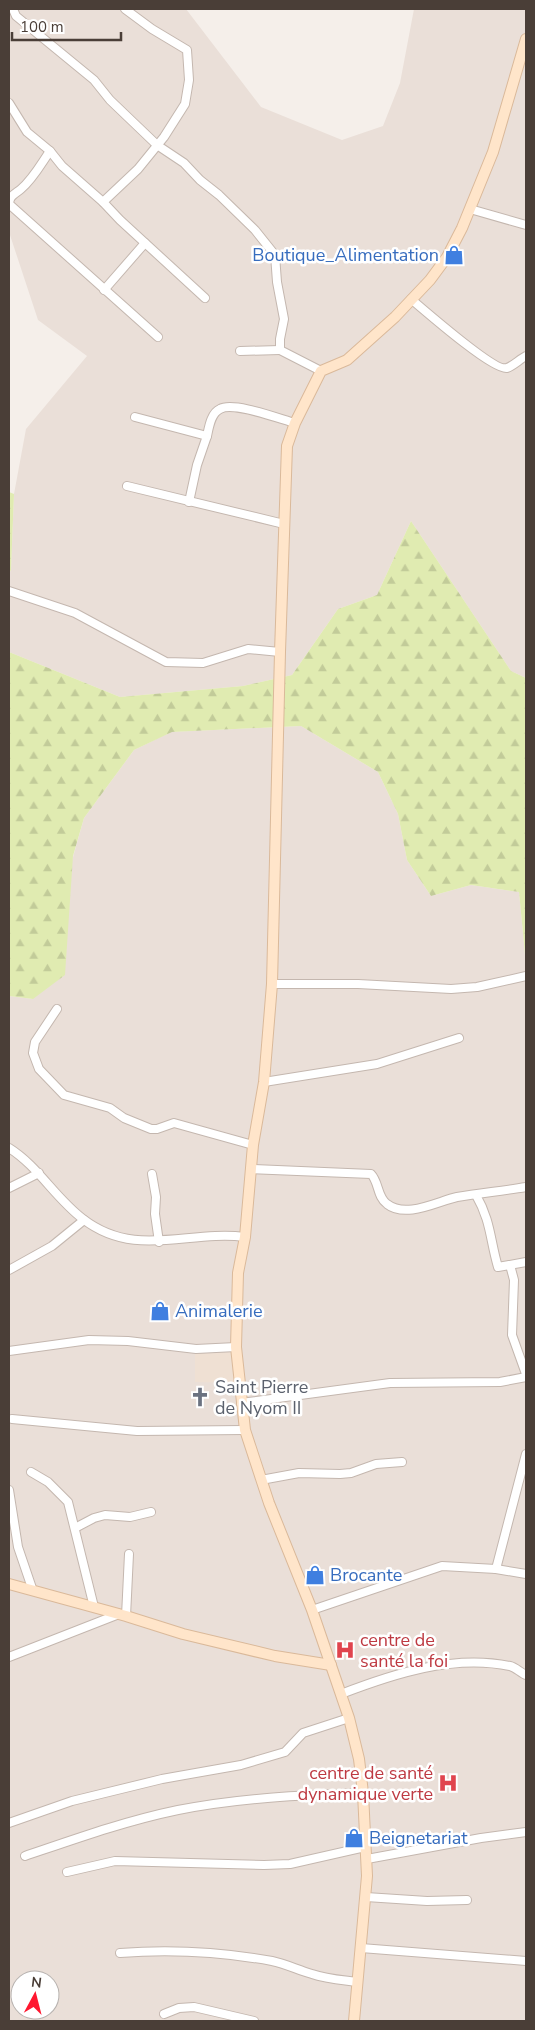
<svg xmlns="http://www.w3.org/2000/svg" width="535" height="2030" font-family="'Nunito Sans',sans-serif">
  <style>
    .residential { fill: #eadfd8; fill-rule: evenodd }
    .education { fill: #efe0d3 }
    .forest { fill: url(#forest-firs) }
    .lines { fill: none; stroke-linecap: round; stroke-linejoin: round }
    .street-casing { stroke: #c4b7af; stroke-width: 10 }
    .secondary-casing { stroke: #dab99a; stroke-width: 12 }
    .street { stroke: #fff; stroke-width: 8 }
    .secondary { stroke: #ffe5ca; stroke-width: 10 }
    .labels { text-anchor: middle; stroke-width: 5; stroke-linejoin: round; paint-order: stroke }
    .shop-label { font-size: 18px; fill: #366cbe; stroke: #fff; text-anchor: start }
    .worship-label { font-size: 18px; fill: #5b616d; stroke: #fff; text-anchor: start }
    .health-label { font-size: 18px; fill: #be3a42; stroke: #fff; text-anchor: start }
  </style>
  <defs>
    <pattern id="forest-firs" width="22" height="20" patternUnits="userSpaceOnUse" patternTransform="scale(1.25)"><rect width="22" height="20" fill="#e0ebb1"/><path d="M5 1l3.5 6h-7zM16 11l3.5 6h-7z" fill="#c2cb99"/></pattern>
  </defs>
  <rect width="100%" height="100%" fill="#f5efea"/>
  <g class="residential">
    <path d="M 9,9 L 186,9 L 261,107 L 342,140 L 383,126 L 400,83 L 414,9 L 526,9 L 526,678 L 511,671 L 411,521 L 377,595 L 338,609 L 292,675 L 243,686 L 120,697 L 9,652 L 9,573 L 11,570 L 14,494 L 26,429 L 87,356 L 38,320 L 9,232 Z"/>
    <path d="M 301,726 L 378,772 L 398,814 L 407,860 L 431,896 L 471,885 L 519,892 L 526,965 L 526,2021 L 9,2021 L 9,996 L 33,999 L 84,818 L 134,750 L 171,732 ZM 20,1980 L 50,1980 L 50,2010 L 20,2010 Z"/>
  </g>
  <path class="education" d="M 233,1351 L 236,1383 L 195,1382 L 195,1352 Z"/>
  <g class="forest">
    <path d="M 9,492 L 14,494 L 11,570 L 9,573 Z"/>
    <path d="M 411,521 L 511,671 L 526,678 L 526,965 L 519,892 L 471,885 L 431,896 L 407,860 L 398,814 L 378,772 L 301,726 L 172,732 L 134,750 L 84,818 L 73,856 L 65,975 L 33,999 L 9,996 L 9,652 L 120,697 L 243,686 L 292,675 L 338,609 L 377,595 Z"/>
  </g>
  <g class="lines">
    <defs>
      <g id="street">
        <path d="M 13,9 L 16,16 L 94,80 L 110,100 L 157,145 L 184,163 L 200,180 L 219,195 L 255,230 L 275,255 L 277,282 L 284,319 L 280,339 L 280,350 L 321,371"/>
        <path d="M 9,103 L 27,132 L 50,151 L 62,166 L 103,202 L 120,220 L 205,298"/>
        <path d="M 50,151 C 41,164 33,179 21,189 C 15,194 9,196 9,204 L 158,337"/>
        <path d="M 103,202 L 138,169 L 164,137 L 185,104 L 189,80 L 187,50 L 152,29 L 125,9"/>
        <path d="M 470,209 L 526,225"/>
        <path d="M 104,290 L 145,243"/>
        <path d="M 411,299 C 424,310 495,372 507,368 C 513,366 520,359 526,356"/>
        <path d="M 240,351 L 280,350"/>
        <path d="M 135,417 L 207,436 L 197,465 L 189,502"/>
        <path d="M 207,436 C 209,427 211,413 220,409 C 233,401 280,419 295,423"/>
        <path d="M 127,486 L 284,524"/>
        <path d="M 9,591 L 75,613 L 166,662 L 203,663 L 248,649 L 280,652"/>
        <path d="M 272,984 L 358,984 L 451,989 L 477,987 L 526,976"/>
        <path d="M 57,1009 L 35,1042 L 33,1053 L 39,1069 L 64,1095 L 110,1108 L 124,1118 L 151,1129 L 157,1129 L 174,1123 L 253,1145"/>
        <path d="M 264,1082 L 377,1064 L 459,1038"/>
        <path d="M 9,1148 C 38,1166 55,1198 83,1219 C 135,1259 187,1230 245,1237"/>
        <path d="M 251,1169 L 371,1174 C 379,1182 377,1197 387,1204 C 406,1219 438,1201 457,1197 C 480,1193 503,1191 526,1187"/>
        <path d="M 152,1174 L 156,1197 L 155,1214 L 159,1242"/>
        <path d="M 9,1188 L 39,1173"/>
        <path d="M 476,1195 C 491,1221 490,1240 498,1267 L 526,1262"/>
        <path d="M 510,1265 L 514,1280 L 512,1335 L 526,1374"/>
        <path d="M 9,1270 L 52,1246 L 84,1220"/>
        <path d="M 9,1351 L 89,1340 L 128,1341 L 196,1349 L 236,1347"/>
        <path d="M 241,1403 L 390,1383 L 500,1382 L 526,1377"/>
        <path d="M 12,1419 L 137,1431 L 245,1430"/>
        <path d="M 31,1472 L 48,1482 L 68,1502 L 94,1607"/>
        <path d="M 261,1480 L 299,1473 L 340,1474 L 351,1473 L 376,1464 L 402,1462"/>
        <path d="M 9,1490 L 18,1547 L 33,1591"/>
        <path d="M 75,1528 L 94,1518 L 105,1515 L 130,1517 L 151,1512"/>
        <path d="M 496,1569 L 526,1454"/>
        <path d="M 312,1610 L 442,1566 L 496,1569 L 526,1574"/>
        <path d="M 126,1616 L 129,1554"/>
        <path d="M 9,1657 L 119,1614"/>
        <path d="M 341,1694 C 393,1674 453,1654 510,1666 C 515,1667 521,1673 526,1675"/>
        <path d="M 9,1823 L 72,1801 L 162,1779 L 241,1765 L 285,1752 L 303,1733 L 349,1718"/>
        <path d="M 25,1856 C 75,1839 125,1821 178,1810 C 239,1798 301,1795 363,1793"/>
        <path d="M 367,1859 L 481,1838 L 526,1832"/>
        <path d="M 67,1872 L 115,1861 L 264,1865 L 290,1864 L 365,1847"/>
        <path d="M 366,1897 L 427,1901 L 467,1900"/>
        <path d="M 361,1948 L 526,1961"/>
        <path d="M 120,1953 C 171,1949 222,1952 272,1961 C 286,1964 298,1970 312,1974 C 326,1979 342,1980 357,1982"/>
        <path d="M 164,2014 L 179,2008 L 194,2007 L 254,2021"/>
      </g>
      <g id="secondary">
        <path d="M 9,1584 L 126,1616 L 183,1634 L 275,1656 L 331,1665"/>
        <path d="M 354,2021 L 367,1876 L 363,1793 L 359,1759 L 349,1718 L 312,1610 L 269,1503 L 245,1430 L 236,1347 L 238,1273 L 245,1237 L 253,1145 L 264,1082 L 272,984 L 280,652 L 287,446 L 295,423 L 321,371 L 347,360 L 395,317 L 430,280 L 447,257 L 462,228 L 493,152 L 526,39"/>
      </g>
    </defs>
    <use href="#street" class="street-casing"/>
    <use href="#secondary" class="secondary-casing"/>
    <use href="#street" class="street"/>
    <use href="#secondary" class="secondary"/>
  </g>
  <defs>
    <symbol id="shop-bare" viewBox="-9 -9 18 18"><path d="M-5-2.5h2.3a2.7 3.5 0 0 1 5.4 0H5L5.5 6h-11ZM-1.5-2.5h3a1.5 2.3 0 0 0-3 0Z" fill="#3f7fe0" stroke="#fff" stroke-width="2.5" paint-order="stroke"/></symbol>
    <symbol id="church-bare" viewBox="-9 -9 18 18"><path d="M-1.2-6h2.4v3.5h3.3v2.4h-3.3V6h-2.4V-.1h-3.3v-2.4h3.3Z" fill="#6b7280" stroke="#fff" stroke-width="2.5" paint-order="stroke"/></symbol>
    <symbol id="hospital-bare" viewBox="-9 -9 18 18"><path d="M-5-5h3v3.5h4V-5h3V5h-3V1.5h-4V5h-3Z" fill="#e0444e" stroke="#fff" stroke-width="2.5" paint-order="stroke"/></symbol>
  </defs>
  <g fill-rule="evenodd">
    <use href="#shop-bare" x="440" y="241" width="28" height="28"/>
    <use href="#shop-bare" x="146" y="1297" width="28" height="28"/>
    <use href="#church-bare" x="186" y="1383" width="28" height="28"/>
    <use href="#shop-bare" x="301" y="1561" width="28" height="28"/>
    <use href="#hospital-bare" x="331" y="1636" width="28" height="28"/>
    <use href="#hospital-bare" x="434" y="1769" width="28" height="28"/>
    <use href="#shop-bare" x="340" y="1824" width="28" height="28"/>
  </g>
  <g class="labels">
    <g class="shop-label">
      <text x="439" y="261" text-anchor="end">Boutique_Alimentation</text>
      <text x="175" y="1317">Animalerie</text>
      <text x="330" y="1581">Brocante</text>
      <text x="369" y="1844">Beignetariat</text>
    </g>
    <g class="worship-label">
      <text x="215" y="1393">Saint Pierre<tspan x="215" dy="21">de Nyom II</tspan></text>
    </g>
    <g class="health-label">
      <text x="360" y="1646">centre de<tspan x="360" dy="21">santé la foi</tspan></text>
      <text x="433" y="1779" text-anchor="end">centre de santé<tspan x="433" dy="21">dynamique verte</tspan></text>
    </g>
  </g>
  <rect width="535" height="2030" fill="none" stroke="#4a3e37" stroke-width="20"/>
  <g transform="translate(35 1995) rotate(7)"><circle r="24" fill="#ffffff" stroke="#b7b2af"/>
  <path d="M0-4L9 19L0 12L-9 19Z" fill="#ff172f"/>
  <text y="-8" font-size="14" font-weight="bold" text-anchor="middle" fill="#4a3e37">N</text>
  </g>
  <path d="M12 32v8h109v-8" fill="none" stroke="#4a3e37" stroke-width="2.5"/>
  <text x="20" y="32" font-size="15" fill="#4a3e37" stroke="#ffffff" stroke-width="4" paint-order="stroke">100 m</text>
</svg>
